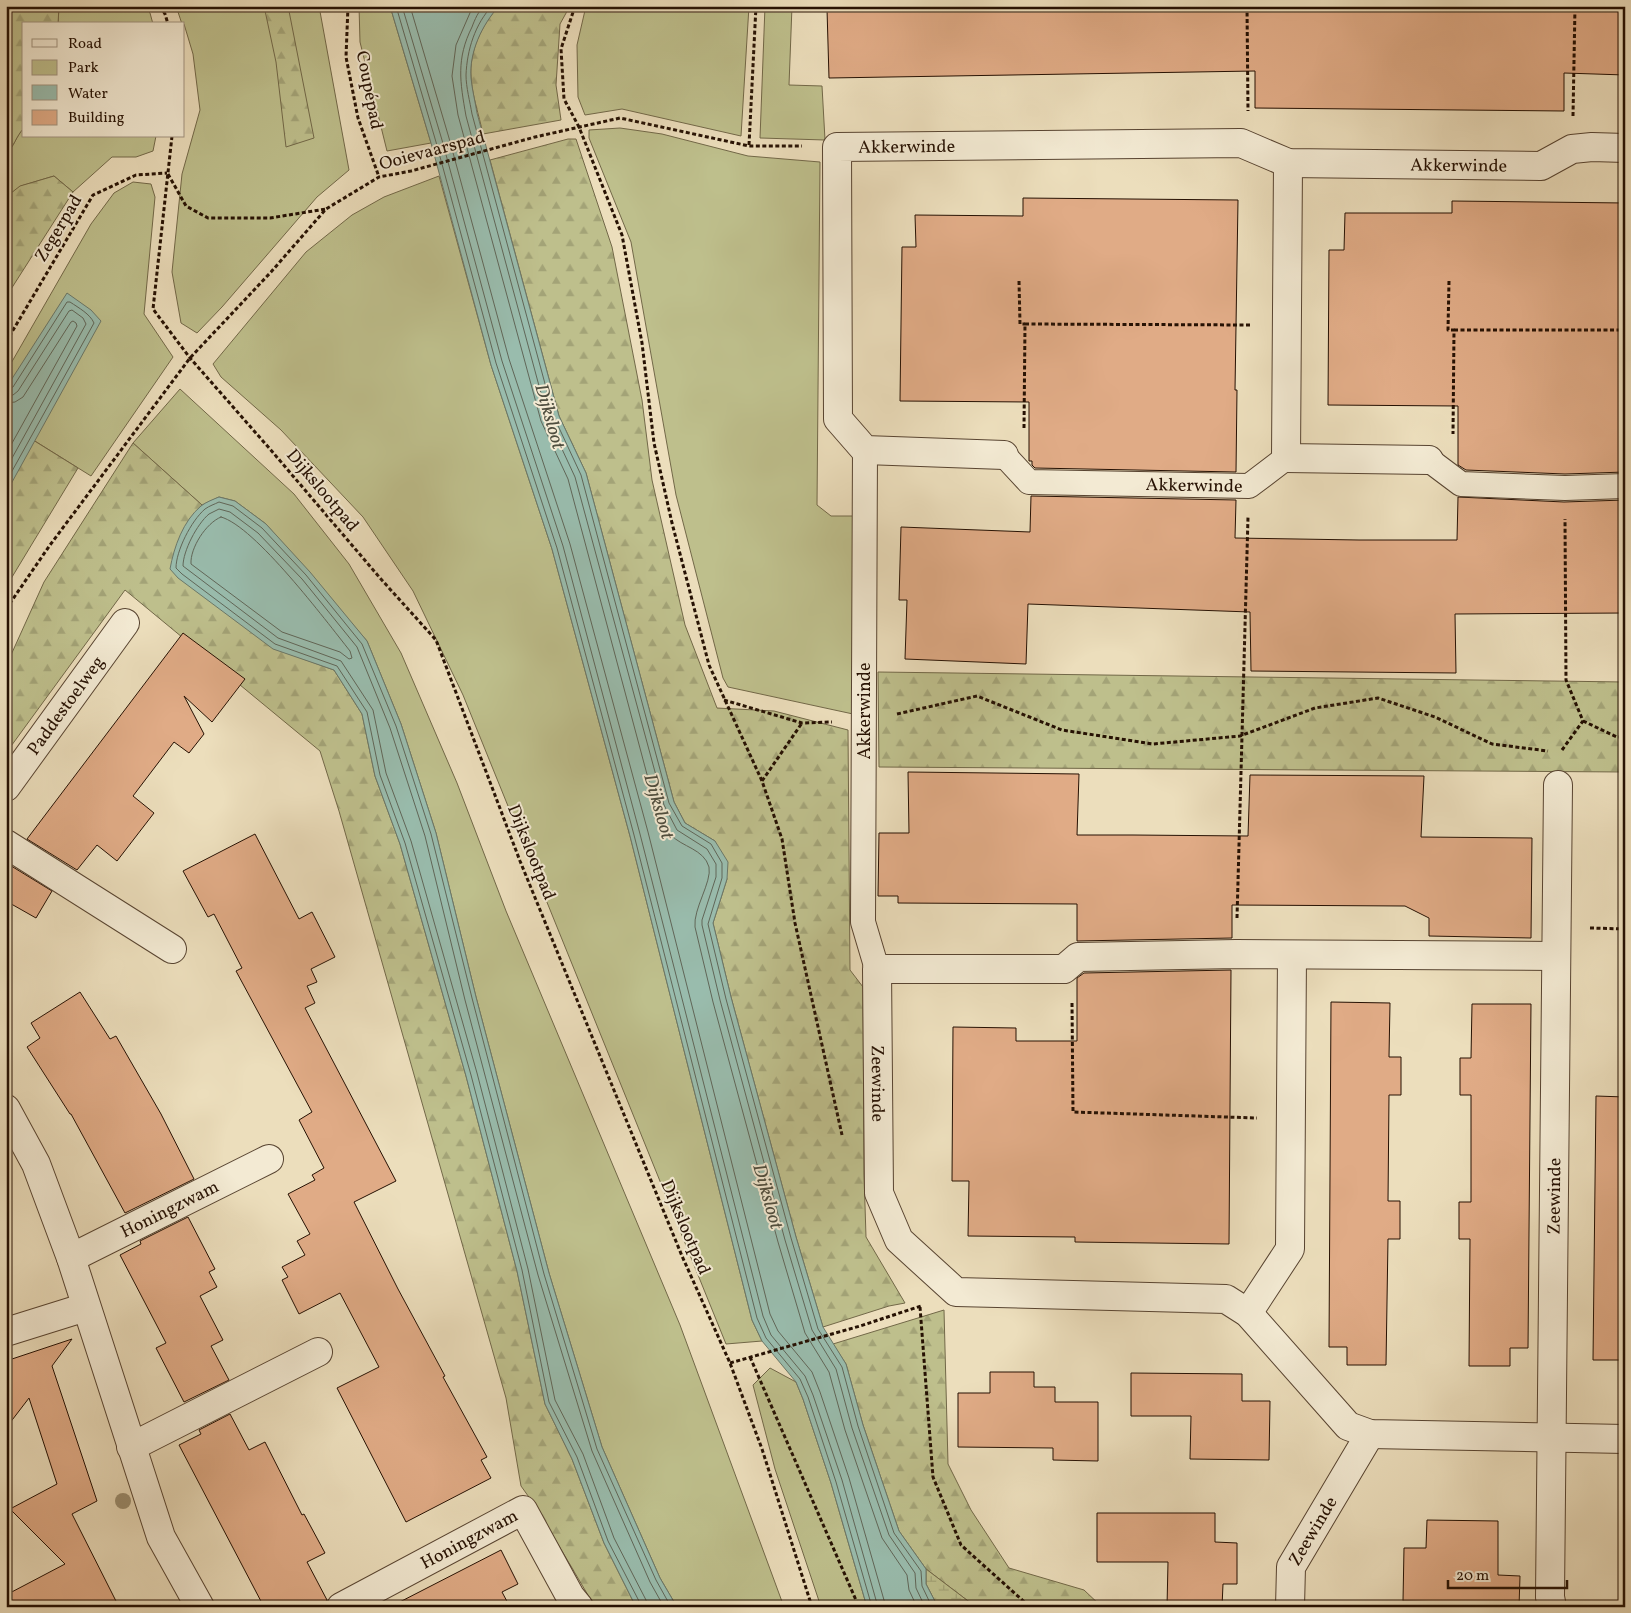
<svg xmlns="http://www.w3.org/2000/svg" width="1631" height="1613" font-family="Vollkorn,serif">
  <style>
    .green { fill: #bebf8c; stroke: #726848 }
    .forest { fill: url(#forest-firs); stroke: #726848 }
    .wetland { fill: url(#wetland-marsh); stroke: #726848 }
    .water { fill: #99bcad; stroke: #6b7869 }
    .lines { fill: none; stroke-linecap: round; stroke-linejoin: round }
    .shore { stroke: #606658; stroke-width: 1 }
    .building { fill: #e0ab86; stroke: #261103 }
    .pedestrian-casing { stroke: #584431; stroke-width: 26 }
    .minor-casing { stroke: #584431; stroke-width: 30 }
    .path { stroke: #261103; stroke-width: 3; stroke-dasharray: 4 2.5; stroke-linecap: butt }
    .pedestrian { stroke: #f3ead3; stroke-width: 24 }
    .minor { stroke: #f3ead3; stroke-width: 28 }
    .tree { fill: #9c8f71 }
    .labels { text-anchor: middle; stroke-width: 4; stroke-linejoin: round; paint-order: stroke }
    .street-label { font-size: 18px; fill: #261103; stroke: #f3ead3 }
    .water-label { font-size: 19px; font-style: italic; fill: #4e4d3e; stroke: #f3ead3 }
  </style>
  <defs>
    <pattern id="forest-firs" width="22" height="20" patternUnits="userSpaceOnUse" patternTransform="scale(1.25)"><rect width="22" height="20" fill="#bebf8c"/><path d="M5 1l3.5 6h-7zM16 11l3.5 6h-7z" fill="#a3a377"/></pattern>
    <pattern id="wetland-marsh" width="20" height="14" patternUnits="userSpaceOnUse" patternTransform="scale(1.25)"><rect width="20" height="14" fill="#bebf8c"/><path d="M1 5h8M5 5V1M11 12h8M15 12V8" fill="none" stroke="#a3a377"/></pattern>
  </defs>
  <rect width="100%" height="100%" fill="#ecdebc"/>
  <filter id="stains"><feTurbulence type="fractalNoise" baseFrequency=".004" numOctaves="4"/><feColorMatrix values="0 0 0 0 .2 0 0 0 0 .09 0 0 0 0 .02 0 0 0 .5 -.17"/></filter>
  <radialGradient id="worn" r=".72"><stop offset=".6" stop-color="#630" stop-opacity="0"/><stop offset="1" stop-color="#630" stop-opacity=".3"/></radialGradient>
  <g class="green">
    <path d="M 59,6 L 143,6 L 150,13 L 153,24 L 58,24 Z"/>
    <path d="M 176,6 L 319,6 L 349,170 L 317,197 L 222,307 L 197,333 L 181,323 L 172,272 L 182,174 L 200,110 L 193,54 L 184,24 L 182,24 Z"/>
    <path d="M 359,6 L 390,6 L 431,143 L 387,151 L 360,42 Z"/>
    <path d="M 586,6 L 749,6 L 741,136 L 622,109 L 585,115 L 578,97 L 577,45 Z"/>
    <path d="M 765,6 L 792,6 L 789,85 L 822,86 L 825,140 L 760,138 Z"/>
    <path d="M 24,128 L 24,136 L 156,136 L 153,151 L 136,157 L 112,157 L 73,192 L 54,176 L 21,186 L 6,197 L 6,154 C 14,147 16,136 24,128 Z"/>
    <path d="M 620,128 L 662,134 L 748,156 L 820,162 L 817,505 L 831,516 L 856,516 L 853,714 L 728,687 L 723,678 L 676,495 L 631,242 L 589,138 L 589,130 Z"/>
    <path d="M 439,176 L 491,365 L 552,549 L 630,836 L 752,1320 L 762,1341 L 726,1344 L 463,695 L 413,591 L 363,517 L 281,430 L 221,377 L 213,364 L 306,252 L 352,215 L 384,197 Z"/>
    <path d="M 133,182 L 151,184 L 155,197 L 144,314 L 173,357 L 91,476 L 6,423 L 6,372 L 91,224 L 114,193 Z"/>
    <path d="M 180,389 L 294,494 L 349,564 L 401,653 L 457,783 L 506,911 L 680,1325 L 784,1607 L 677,1607 L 660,1578 L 602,1447 L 549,1273 L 476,997 L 436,833 L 401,724 L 367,641 L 266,524 L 235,501 L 219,497 L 202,505 L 133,443 Z"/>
    <path d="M 770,1368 L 796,1382 L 803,1399 L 831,1483 L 867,1607 L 821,1607 L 775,1469 L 753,1385 Z"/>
  </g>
  <g class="forest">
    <path d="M 6,6 L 59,6 L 58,24 L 24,24 L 24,128 C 16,136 14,147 6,154 Z"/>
    <path d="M 264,6 L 288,6 L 314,138 L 286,147 L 276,62 Z"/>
    <path d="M 499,6 L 570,6 L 560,24 L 556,85 L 561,120 L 483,134 C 479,115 472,95 471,77 C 469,51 482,24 499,6 Z"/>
    <path d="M 568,139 L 576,139 L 612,247 L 642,400 L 652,480 L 685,625 L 717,708 L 774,711 L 848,730 L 850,970 L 863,987 L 864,1174 L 866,1237 L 905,1303 L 889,1306 L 823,1327 L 796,1237 L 731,997 L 713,923 L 727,879 L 715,841 L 685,823 L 674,802 L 586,473 L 559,416 L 490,160 Z"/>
    <path d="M 54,176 L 73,192 L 6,297 L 6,197 L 20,186 Z"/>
    <path d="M 33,440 L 78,468 L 6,587 L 6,491 Z"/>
    <path d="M 133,443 L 202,505 L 189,521 L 273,648 L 334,670 L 362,714 L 375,776 L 400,844 L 466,1076 L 517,1271 L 545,1404 L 572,1459 L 604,1543 L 636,1607 L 595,1607 L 536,1507 L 521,1486 L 506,1398 L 339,811 L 320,751 L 125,590 L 6,753 L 6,666 L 44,582 Z"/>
    <path d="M 878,672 L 1625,682 L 1625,772 L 879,767 Z"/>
    <path d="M 944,1310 L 948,1464 L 971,1510 L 1009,1568 L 1084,1590 L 1102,1607 L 976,1607 L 926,1569 L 899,1531 L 863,1425 L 846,1364 L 833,1344 Z"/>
  </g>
  <path class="wetland" d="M 926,1569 L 976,1607 L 938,1607 L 926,1584 Z"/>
  <g class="water">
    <path d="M 390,6 L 499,6 C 482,25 469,52 471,78 C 472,89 475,101 477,113 L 559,416 L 586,473 L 674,802 L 685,823 L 715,841 L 728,862 L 727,879 L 713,923 L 731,997 L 796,1237 L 823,1327 L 846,1364 L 863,1425 L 899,1531 L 926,1569 L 926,1584 L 938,1607 L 867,1607 L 831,1483 L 803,1399 L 796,1382 L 762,1341 L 752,1320 L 630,836 L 552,549 L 491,365 L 431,143 Z"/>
    <path d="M 67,293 L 91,310 L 101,321 L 6,493 L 6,388 Z"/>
    <path d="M 219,497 L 235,501 L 266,524 L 310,572 L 367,641 L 401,724 L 436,833 L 476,997 L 549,1273 L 602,1447 L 660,1578 L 677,1607 L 636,1607 L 604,1543 L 572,1459 L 545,1404 L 517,1271 L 466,1076 L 400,844 L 375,776 L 362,714 L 334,670 L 273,649 L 178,578 L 170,569 C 174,547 183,521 201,506 C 206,502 214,499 219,497 Z"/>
  </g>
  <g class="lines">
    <g class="shore">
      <path d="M 396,6 L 436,142 L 496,363 L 557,548 L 634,835 L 757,1318 L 766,1338 L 800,1379 L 808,1397 L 836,1482 L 872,1607"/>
      <path d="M 402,6 L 442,140 L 502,361 L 563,546 L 640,834 L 763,1316 L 771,1335 L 805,1376 L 813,1395 L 842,1480 L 878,1607"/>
      <path d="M 410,6 L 449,138 L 509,359 L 570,544 L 648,832 L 770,1314 L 778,1331 L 812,1372 L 820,1392 L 849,1478 L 886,1607"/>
      <path d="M 473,6 L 456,45 L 452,76 L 458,115 L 541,421 L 568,479 L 656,808 C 660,817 665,828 671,835 C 682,847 704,849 709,867 C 712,882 693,909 695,927 L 713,1002 L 778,1242 L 805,1333 L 829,1372 L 845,1430 L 882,1538 L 907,1575 L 909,1590 L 917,1607"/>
      <path d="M 484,6 C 478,12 475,19 472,27 C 456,59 460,82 466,116 L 548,419 L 575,477 L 664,805 L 677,830 L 707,849 L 716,864 L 716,877 L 702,920 L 702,925 L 720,1000 L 785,1240 L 812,1330 L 836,1369 L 852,1428 L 889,1535 L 915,1573 L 916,1588 L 925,1607"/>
      <path d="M 492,6 C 475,24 467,50 466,75 C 466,87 470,102 472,114 L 554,417 L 581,475 L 669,803 L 682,826 L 711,844 L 722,863 L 722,878 L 708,924 L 726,999 L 791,1238 L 818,1329 L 842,1367 L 858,1426 L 894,1533 L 921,1571 L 922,1586 L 932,1607"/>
      <path d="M 6,390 L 13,387 L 67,302 L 70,302 C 79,308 90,314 94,323 L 6,482"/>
      <path d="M 6,396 L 13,395 L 18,391 L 69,311 L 72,310 L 83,318 L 86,324 L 6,469"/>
      <path d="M 6,403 L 15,402 L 23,397 L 71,322 L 73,321 L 76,323 L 77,326 L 6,454"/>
      <path d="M 221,517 C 255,526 326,621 350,651 L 352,658 L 349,659 L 340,652 L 282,632 L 191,564 C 190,548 206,523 221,517 Z"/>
      <path d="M 640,1607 L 640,1603 L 608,1541 L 577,1457 L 549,1402 L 522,1270 L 471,1075 L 405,843 L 380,775 L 367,712 L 337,666 L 275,644 L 182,574 L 176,568 C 176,551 191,521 205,509 C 209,506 215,504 219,502 L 233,506 L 262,528 L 306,575 L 362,644 L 396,726 L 431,834 L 472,998 L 544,1274 L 597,1449 L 656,1580 L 671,1607"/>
      <path d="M 647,1607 L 646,1600 L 614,1538 L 583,1454 L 555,1400 L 528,1269 L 477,1073 L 411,841 L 386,773 L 373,710 L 341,661 L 278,638 L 183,566 C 183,551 197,524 209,514 C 212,512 216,511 219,509 L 230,512 L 258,533 L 302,579 L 357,647 L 390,728 L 425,836 L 465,1000 L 538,1275 L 592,1451 L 650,1582 L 664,1607"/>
    </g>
  </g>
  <g class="building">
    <path d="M 972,6 L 1625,6 L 1625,75 L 1564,73 L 1564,111 L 1255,108 L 1255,71 L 829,78 L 827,9 Z"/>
    <path d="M 1023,198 L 1238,200 L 1235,390 L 1237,390 L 1236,472 L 1035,468 L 1032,465 L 1032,461 L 1029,461 L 1029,402 L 900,401 L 902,247 L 916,247 L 915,215 L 1023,216 Z"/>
    <path d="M 1452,201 L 1625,203 L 1625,472 L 1565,474 L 1466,470 L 1458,465 L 1458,406 L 1328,405 L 1329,250 L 1344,250 L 1345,213 L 1452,213 Z"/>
    <path d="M 1031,496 L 1236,500 L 1235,538 L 1359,540 L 1457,540 L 1458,497 L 1564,502 L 1625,500 L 1625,613 L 1455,614 L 1456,673 L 1251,671 L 1250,612 L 1028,604 L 1026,664 L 905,659 L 907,600 L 899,600 L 901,527 L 1030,532 Z"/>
    <path d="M 183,633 L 245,679 L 212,722 L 184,696 L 204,734 L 189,753 L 174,742 L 133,796 L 154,813 L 117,861 L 97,845 L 77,870 L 27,839 Z"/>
    <path d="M 908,772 L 1079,774 L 1077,835 L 1133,835 L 1248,836 L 1250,775 L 1424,776 L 1421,837 L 1532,838 L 1531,938 L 1429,936 L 1429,918 L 1405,906 L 1232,905 L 1232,938 L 1077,941 L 1077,904 L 898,903 L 898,896 L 878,896 L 879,833 L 909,833 Z"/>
    <path d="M 255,834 L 299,919 L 312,912 L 335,957 L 311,969 L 317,982 L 307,986 L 315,1003 L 305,1008 L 396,1181 L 354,1202 L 398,1289 L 445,1376 L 443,1377 L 487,1457 L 481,1460 L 491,1478 L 406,1522 L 337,1388 L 379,1367 L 340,1293 L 299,1314 L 282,1280 L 288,1277 L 282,1267 L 305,1255 L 297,1241 L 310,1234 L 288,1194 L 315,1180 L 312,1175 L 324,1168 L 299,1120 L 312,1112 L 236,971 L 242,968 L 214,914 L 208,917 L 183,871 Z"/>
    <path d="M 8,864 L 52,891 L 36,918 L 6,901 L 6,866 Z"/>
    <path d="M 1231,970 L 1229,1244 L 1075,1242 L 1075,1237 L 968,1236 L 969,1181 L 952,1181 L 953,1027 L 1016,1028 L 1016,1041 L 1077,1041 L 1077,978 L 1084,973 Z"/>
    <path d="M 80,992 L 110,1039 L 116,1036 L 161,1114 L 194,1179 L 125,1213 L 71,1114 L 70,1114 L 27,1047 L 40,1038 L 31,1023 Z"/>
    <path d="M 1331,1002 L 1390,1003 L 1389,1057 L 1401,1057 L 1401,1095 L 1389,1095 L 1388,1201 L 1400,1201 L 1400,1239 L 1388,1239 L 1386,1365 L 1347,1365 L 1347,1347 L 1329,1347 Z"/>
    <path d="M 1472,1004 L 1531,1004 L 1528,1348 L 1510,1348 L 1510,1366 L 1469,1366 L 1470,1239 L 1459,1239 L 1459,1202 L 1471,1202 L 1471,1095 L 1460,1095 L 1460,1058 L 1471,1058 Z"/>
    <path d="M 1596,1096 L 1625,1097 L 1625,1360 L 1593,1360 Z"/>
    <path d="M 188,1217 L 215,1269 L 209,1272 L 217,1287 L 200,1296 L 223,1340 L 211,1346 L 229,1380 L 184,1402 L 156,1348 L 166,1343 L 120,1255 L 141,1244 L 140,1241 Z"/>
    <path d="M 72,1339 L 52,1366 L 97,1501 L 72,1514 L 119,1607 L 6,1607 L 6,1595 L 65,1564 L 10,1509 L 57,1484 L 29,1398 L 6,1428 L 6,1361 Z"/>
    <path d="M 990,1372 L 1034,1372 L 1034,1387 L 1055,1387 L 1055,1402 L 1098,1402 L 1098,1461 L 1053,1460 L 1053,1448 L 958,1447 L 958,1393 L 990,1393 Z"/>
    <path d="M 1131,1373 L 1242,1374 L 1242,1401 L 1270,1401 L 1269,1460 L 1190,1459 L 1191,1416 L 1131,1416 Z"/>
    <path d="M 230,1414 L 249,1450 L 265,1442 L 302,1515 L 304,1514 L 325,1553 L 307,1562 L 327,1600 L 325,1607 L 264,1607 L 179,1445 L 201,1434 L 199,1430 Z"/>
    <path d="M 1097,1513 L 1215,1513 L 1215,1542 L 1237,1543 L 1237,1584 L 1223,1584 L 1222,1607 L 1167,1607 L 1168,1562 L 1097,1562 Z"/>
    <path d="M 1427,1520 L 1498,1521 L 1498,1575 L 1520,1576 L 1519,1607 L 1456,1607 L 1456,1602 L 1403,1601 L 1404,1548 L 1426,1548 Z"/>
    <path d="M 501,1550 L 518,1584 L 502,1592 L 510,1607 L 390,1607 Z"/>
  </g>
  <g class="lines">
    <defs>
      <g id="pedestrian">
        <path d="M 865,450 L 863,922 L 877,969"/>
        <path id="s1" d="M 1004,455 L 1029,482 L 1249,486 L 1286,458"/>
        <path d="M 1429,460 L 1461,484 L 1565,488 L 1625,486"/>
      </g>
      <g id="minor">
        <path d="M 1288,163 L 1286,458 L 1429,460"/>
        <path id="s2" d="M 1004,455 L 865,450 L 838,419 L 837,147 L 1241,143 L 1288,163 L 1541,166 L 1572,149 L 1592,147 L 1625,148"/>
        <path id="s3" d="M 6,787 L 125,623"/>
        <path d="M 6,844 L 172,949"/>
        <path id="s4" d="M 1556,956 L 1236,954 L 1078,957 L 1064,969 L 877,969 L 879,1193 L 899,1240 L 956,1292 L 1226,1299 L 1248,1313 L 1348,1426 L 1370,1434 L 1625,1439"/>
        <path d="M 6,1109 L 36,1164 L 71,1258 L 161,1537 L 200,1607"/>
        <path id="s5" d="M 71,1258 L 269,1159"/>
        <path d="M 1248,1313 L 1290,1249 L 1292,955"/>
        <path d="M 6,1332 L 86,1307"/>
        <path d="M 131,1447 L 318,1352"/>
        <path id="s6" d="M 341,1607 L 523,1510 L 570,1596 L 579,1607"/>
        <path id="s7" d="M 1290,1607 L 1291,1567 L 1370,1434"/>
        <path id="s8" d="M 1552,1607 L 1550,1597 L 1558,785"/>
      </g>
    </defs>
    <use href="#pedestrian" class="pedestrian-casing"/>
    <use href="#minor" class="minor-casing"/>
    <g class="path">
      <path d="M 160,6 L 165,14 L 168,24"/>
      <path d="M 348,6 L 346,57 L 358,118 L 379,177"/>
      <path d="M 575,6 L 561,49 L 564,99 L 579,127 L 622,235 L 642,343 L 654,443 L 672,523 L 709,665 L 762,781 L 782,839 L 795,923 L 842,1135"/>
      <path d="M 1247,6 L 1248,111"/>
      <path d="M 1573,116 L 1575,6"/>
      <path d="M 172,136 L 153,309 L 190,358 L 270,449 L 380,578 L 436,640 L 520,861 L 682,1256 L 730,1363 L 762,1449 L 812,1607"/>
      <path d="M 749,145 L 756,6"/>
      <path d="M 168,174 L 186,206 L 208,218 L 270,218 L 326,209"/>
      <path d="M 1019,281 L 1020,324 L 1025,324"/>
      <path d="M 1449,281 L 1448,330 L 1454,330 L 1453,434"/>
      <path d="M 1454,330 L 1625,330"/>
      <path d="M 6,342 L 93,195 L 136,175 L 167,173"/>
      <path d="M 1024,428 L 1025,324 L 1252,325"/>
      <path d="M 6,609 L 50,545 L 190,358 L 271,272 L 326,209 L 379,177 L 411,171 L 535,137 L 620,118 L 749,146 L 802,146"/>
      <path d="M 724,700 L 802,723 L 832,722"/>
      <path d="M 897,714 L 977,696 L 1062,730 L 1153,744 L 1240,736 L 1315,708 L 1378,698 L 1435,717 L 1492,744 L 1548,751"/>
      <path d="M 1583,721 L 1617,737 L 1625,737"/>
      <path d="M 1562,750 L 1583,721 L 1566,680 L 1565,519"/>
      <path d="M 762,781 L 802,723"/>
      <path d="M 1237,918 L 1248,517"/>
      <path d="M 1590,928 L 1625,929"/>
      <path d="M 1072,1003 L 1073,1112 L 1257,1118"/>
      <path d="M 920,1307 L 933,1477 L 961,1545 L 1030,1607"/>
      <path d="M 750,1357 L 859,1607"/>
      <path d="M 730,1363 L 860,1326 L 921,1306"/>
    </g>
    <use href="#pedestrian" class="pedestrian"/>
    <use href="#minor" class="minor"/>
  </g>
  <circle class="tree" cx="123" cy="1501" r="8"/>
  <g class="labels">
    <g class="street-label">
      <text transform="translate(370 90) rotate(79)" y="6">Coupépad</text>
      <text dy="6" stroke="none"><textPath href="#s2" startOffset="522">Akkerwinde</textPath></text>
      <text transform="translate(432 150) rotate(-15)" y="6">Ooievaarspad</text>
      <text dy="6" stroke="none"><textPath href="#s2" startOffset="1078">Akkerwinde</textPath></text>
      <text transform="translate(58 228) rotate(-59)" y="6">Zegerpad</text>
      <text dy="6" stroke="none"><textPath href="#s1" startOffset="202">Akkerwinde</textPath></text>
      <text transform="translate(323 490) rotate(50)" y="6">Dijkslootpad</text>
      <text dy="6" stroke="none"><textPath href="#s3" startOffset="101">Paddestoelweg</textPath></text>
      <text transform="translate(864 711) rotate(-90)" y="6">Akkerwinde</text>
      <text transform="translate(532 852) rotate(68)" y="6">Dijkslootpad</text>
      <text dy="6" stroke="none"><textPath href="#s4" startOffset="798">Zeewinde</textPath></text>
      <text dy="6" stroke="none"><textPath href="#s8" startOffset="411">Zeewinde</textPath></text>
      <text dy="6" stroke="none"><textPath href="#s5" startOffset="110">Honingzwam</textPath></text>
      <text transform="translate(686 1227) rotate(67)" y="6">Dijkslootpad</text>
      <text dy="6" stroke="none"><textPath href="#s7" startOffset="82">Zeewinde</textPath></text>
      <text dy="6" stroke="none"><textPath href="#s6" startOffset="145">Honingzwam</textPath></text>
    </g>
    <g class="water-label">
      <text transform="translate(551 416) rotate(74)" y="7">Dijksloot</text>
      <text transform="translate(660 806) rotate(74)" y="7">Dijksloot</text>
      <text transform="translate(769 1196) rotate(74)" y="7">Dijksloot</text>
    </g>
  </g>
  <rect width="1631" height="1613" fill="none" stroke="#ecdebc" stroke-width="25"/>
  <rect x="8" y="8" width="1616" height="1598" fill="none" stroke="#261103" stroke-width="2.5"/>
  <rect x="12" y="12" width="1606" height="1588" fill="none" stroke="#261103"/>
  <rect x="22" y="22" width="162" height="115" fill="#f3ead3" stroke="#a19380"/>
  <rect x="32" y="39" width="25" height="8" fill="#f3ead3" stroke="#a19380"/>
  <text x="68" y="48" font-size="15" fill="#261103">Road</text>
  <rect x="32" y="60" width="25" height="15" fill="#bebf8c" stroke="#a19380"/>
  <text x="68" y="72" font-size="15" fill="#261103">Park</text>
  <rect x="32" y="85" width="25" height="15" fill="#99bcad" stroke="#a19380"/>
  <text x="68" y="98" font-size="15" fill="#261103">Water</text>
  <rect x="32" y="110" width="25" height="15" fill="#e0ab86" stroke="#a19380"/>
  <text x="68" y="122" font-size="15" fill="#261103">Building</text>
  <path d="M1448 1580v8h119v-8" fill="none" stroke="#261103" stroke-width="2.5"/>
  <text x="1456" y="1580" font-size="15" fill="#261103" stroke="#f3ead3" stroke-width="4" paint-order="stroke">20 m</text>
  <rect width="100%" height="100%" filter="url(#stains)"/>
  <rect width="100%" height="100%" fill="url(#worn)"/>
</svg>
